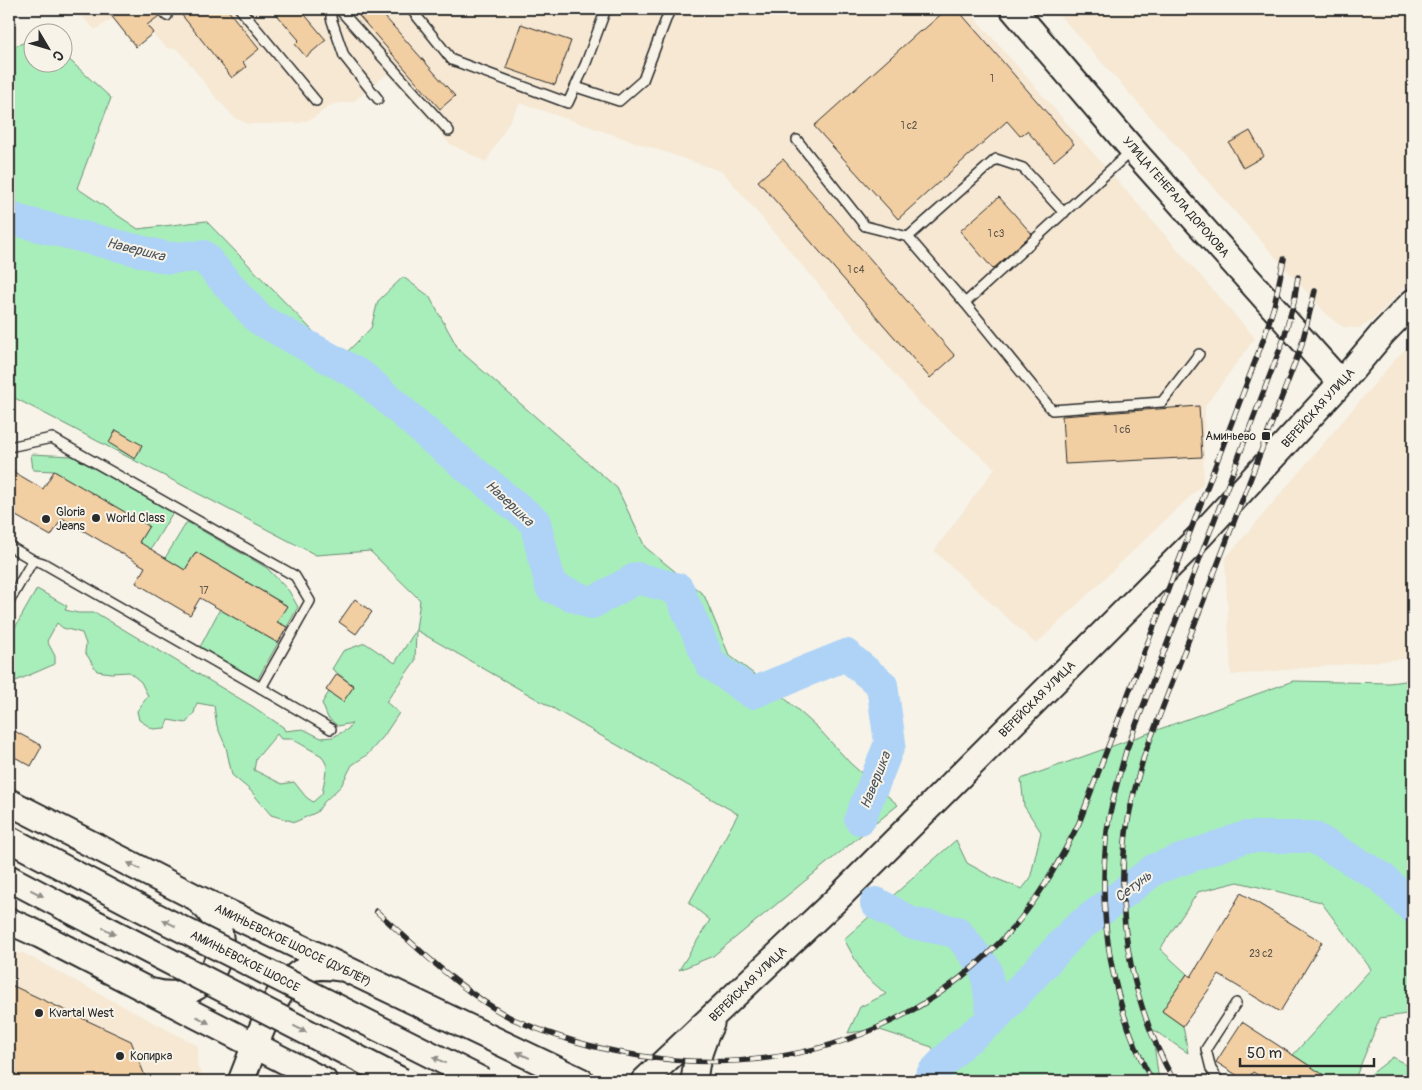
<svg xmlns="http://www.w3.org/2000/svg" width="1422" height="1090" font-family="Pangolin,sans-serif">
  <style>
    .built { fill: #f6e8d3 }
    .green { fill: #a8eeba; stroke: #6a8c72; fill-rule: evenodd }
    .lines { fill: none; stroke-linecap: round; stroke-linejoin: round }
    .river { stroke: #aed3f7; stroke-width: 32 }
    .building { fill: #f2cfa3; stroke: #2b2b2b }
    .lane-casing { stroke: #2b2b2b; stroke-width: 12 }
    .secondary-casing { stroke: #2b2b2b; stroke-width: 29 }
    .lane { stroke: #f7f3e8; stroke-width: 9 }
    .secondary { stroke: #f7f3e8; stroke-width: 25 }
    .rail-casing { stroke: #2b2b2b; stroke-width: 5.5 }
    .rail { stroke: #f7f3e8; stroke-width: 4; stroke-dasharray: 11; stroke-linecap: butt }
    .secondary-bridge-casing { stroke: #2b2b2b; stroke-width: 29; stroke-linecap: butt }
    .secondary-bridge { stroke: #f7f3e8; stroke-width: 25 }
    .oneway { fill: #918f8a }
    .poi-dot { fill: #2b2b2b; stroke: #f7f3e8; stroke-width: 2 }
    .labels { text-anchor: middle; stroke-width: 4; stroke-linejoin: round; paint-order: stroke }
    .number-label { font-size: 10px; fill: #5d5449 }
    .street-label { font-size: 12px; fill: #2b2b2b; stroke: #f7f3e8 }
    .poi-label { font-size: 12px; fill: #2b2b2b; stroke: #f7f3e8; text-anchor: start }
    .water-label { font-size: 14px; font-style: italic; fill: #4c555e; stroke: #f7f3e8 }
  </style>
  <rect width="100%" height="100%" fill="#f7f3e8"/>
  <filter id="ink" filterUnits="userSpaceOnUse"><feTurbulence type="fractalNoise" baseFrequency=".02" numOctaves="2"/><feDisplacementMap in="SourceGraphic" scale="10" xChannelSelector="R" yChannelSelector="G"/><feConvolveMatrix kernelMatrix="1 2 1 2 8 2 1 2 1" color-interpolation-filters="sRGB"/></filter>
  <g filter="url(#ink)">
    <g class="built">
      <path d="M 75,9 L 967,9 L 1255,338 L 1205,406 L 1203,484 L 1036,644 L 934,551 L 995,468 L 919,403 L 723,172 L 520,103 L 486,162 L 450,144 L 388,74 L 374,84 L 368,90 L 353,102 L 333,104 L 313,118 L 299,123 L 248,124 L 235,118 L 214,95 L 178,49 L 167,48 L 152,34 L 136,47 L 113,18 L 95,30 Z"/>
      <path d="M 1054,9 L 1413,9 L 1413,279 L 1372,321 L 1359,328 L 1343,327 L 1330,318 Z"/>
      <path d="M 1413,341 L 1413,658 L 1231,675 L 1225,559 L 1393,362 Z"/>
      <path d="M 23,953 L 198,1046 L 197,1067 L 207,1081 L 9,1081 L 9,954 Z"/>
    </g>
    <g class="green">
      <path d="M 32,39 L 32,62 L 62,62 L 63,54 L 111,98 L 77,188 L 138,229 L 206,221 L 340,359 L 371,328 L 378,301 L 403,277 L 429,296 L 459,350 L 617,488 L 645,547 L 704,595 L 729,655 L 780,694 L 818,728 L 851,764 L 898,805 L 713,956 L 679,970 L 710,920 L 689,903 L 738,814 L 416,630 L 415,661 L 386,702 L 399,713 L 383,737 L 367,755 L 352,765 L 341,786 L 324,802 L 317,812 L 295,822 L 271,815 L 250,790 L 232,775 L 226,747 L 217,726 L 214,706 L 197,703 L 194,713 L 186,723 L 168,720 L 165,728 L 153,729 L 139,720 L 137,711 L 148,696 L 141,682 L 129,672 L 111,673 L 97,671 L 85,652 L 86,644 L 82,633 L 63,628 L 57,623 L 47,641 L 55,656 L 55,664 L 9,684 L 9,638 L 37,589 L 67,606 L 65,610 L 78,613 L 96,613 L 252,706 L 283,727 L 285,731 L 303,729 L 321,738 L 333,737 L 348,729 L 352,723 L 338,726 L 328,718 L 322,703 L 329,692 L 343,701 L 354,686 L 332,669 L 343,651 L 365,643 L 395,663 L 416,630 L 420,600 L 370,551 L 316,555 L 9,395 L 9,49 ZM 277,734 L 281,739 L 292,739 L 322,756 L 327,766 L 322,794 L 313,802 L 306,797 L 294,782 L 282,784 L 254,770 L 256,759 Z"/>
      <path d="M 31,454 L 72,456 L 173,512 L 151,549 L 138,544 L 148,527 L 54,471 L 33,470 Z"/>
      <path d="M 187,522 L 267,568 L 289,591 L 298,607 L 287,627 L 277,622 L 286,605 L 196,552 L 185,570 L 165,558 Z"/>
      <path d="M 220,609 L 278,643 L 256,682 L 199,649 Z"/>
      <path d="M 1413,680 L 1413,1013 L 1380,1018 L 1354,1081 L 1319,1081 L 1323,1075 L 1293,1055 L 1371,969 L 1321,902 L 1238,882 L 1198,892 L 1160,949 L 1187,974 L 1162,1011 L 1183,1026 L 1188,1053 L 1152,1029 L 1159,1081 L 1082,1081 L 1076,1077 L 1069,1081 L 947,1081 L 932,1047 L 877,1029 L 848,1033 L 860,1007 L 886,994 L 863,974 L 844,939 L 956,840 L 967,863 L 992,877 L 1022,889 L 1030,879 L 1041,832 L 1024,806 L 1021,779 L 1293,681 L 1389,683 Z"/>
      <path d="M 1393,1057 L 1413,1069 L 1413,1081 L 1368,1081 L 1370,1075 Z"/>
    </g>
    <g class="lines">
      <g class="river">
        <path d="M 9,216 L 11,219 L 168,258 L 203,256 L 259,319 L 363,377 L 432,438 L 535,522 L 551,587 L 592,603 L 637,578 L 678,589 L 711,664 L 752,693 L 846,655 L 882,685 L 890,743 L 860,819"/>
        <path d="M 876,903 L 911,923 L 957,932 L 986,969 L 993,1019"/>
        <path d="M 929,1081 L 933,1073 L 960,1045 L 993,1019 L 1075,930 L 1155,869 L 1245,837 L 1313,837 L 1381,877 L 1413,908"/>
      </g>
    </g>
    <g class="building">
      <path d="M 106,9 L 155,9 L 159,16 L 147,25 L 153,33 L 136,47 Z"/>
      <path d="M 177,9 L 227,9 L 259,49 L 243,62 L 246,67 L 232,78 Z"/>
      <path d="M 272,9 L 300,9 L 326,40 L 306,57 L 295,44 L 299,40 Z"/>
      <path d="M 353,9 L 378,9 L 455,96 L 440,109 Z"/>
      <path d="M 947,9 L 957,9 L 1074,144 L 1054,161 L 1027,131 L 1020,136 L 1007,121 L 898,219 L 814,126 L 920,31 L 921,32 Z"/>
      <path d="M 521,24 L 571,41 L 555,85 L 506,68 Z"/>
      <path d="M 1250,131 L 1264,156 L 1243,168 L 1229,143 Z"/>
      <path d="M 783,159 L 955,356 L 930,378 L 758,181 Z"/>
      <path d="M 999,197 L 1032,234 L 993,269 L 960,231 Z"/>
      <path d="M 1199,406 L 1202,457 L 1065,464 L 1062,416 Z"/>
      <path d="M 116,430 L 142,445 L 135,459 L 109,443 Z"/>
      <path d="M 9,469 L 43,489 L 54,471 L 149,526 L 139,542 L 185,570 L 196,552 L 287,606 L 277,622 L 287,627 L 278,643 L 200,598 L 190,615 L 136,583 L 145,567 L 62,518 L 51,536 L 9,512 Z"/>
      <path d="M 355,599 L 372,612 L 356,634 L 339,622 Z"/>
      <path d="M 337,674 L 354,686 L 343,702 L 326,690 Z"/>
      <path d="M 9,728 L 42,746 L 31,766 L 9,754 Z"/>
      <path d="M 1241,893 L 1322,942 L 1280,1012 L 1219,975 L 1183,1026 L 1162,1011 L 1187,974 L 1191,977 Z"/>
      <path d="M 9,984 L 131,1041 L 147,1081 L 9,1081 Z"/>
      <path d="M 1242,1022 L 1293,1055 L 1333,1081 L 1267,1081 L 1253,1072 L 1246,1081 L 1216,1062 Z"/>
    </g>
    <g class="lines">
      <defs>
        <g id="lane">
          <path d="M 161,9 L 167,16"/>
          <path d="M 240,9 L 316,101"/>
          <path d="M 331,9 L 331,18 L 344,56 L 378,99"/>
          <path d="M 339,9 L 449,131"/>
          <path d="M 411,9 L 452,60 L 568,103 L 586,63 L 606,9"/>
          <path d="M 576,87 L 619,101 L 643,80 L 670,9"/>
          <path d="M 797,140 L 865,226 L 908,237"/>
          <path d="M 1064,213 L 1023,168 L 996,159 L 908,237 L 965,303 L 1131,151"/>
          <path d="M 965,303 L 1052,410 L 1162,402 L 1199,354"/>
          <path d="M 9,447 L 52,438 L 295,576 L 310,601 L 261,688 L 43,563 L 33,560"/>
          <path d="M 9,546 L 33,560 L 9,602"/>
          <path d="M 261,688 L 331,729"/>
          <path d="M 1219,1081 L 1211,1069 L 1206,1049 L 1236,1003"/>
        </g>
        <g id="secondary">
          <path d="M 1013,9 L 1133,150 L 1341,383"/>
          <path d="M 9,802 L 193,896 L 581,1081"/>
          <path d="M 9,878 L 66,908"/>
          <path d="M 9,921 L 40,935 L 324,1081"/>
          <path d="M 154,992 C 210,1008 245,938 200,902"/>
          <path d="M 241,1081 C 253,1052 273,988 301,972 C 313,965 326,966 339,968"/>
          <path d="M 644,1081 L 837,899 L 1201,535 L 1341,383 L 1383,333 L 1413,302"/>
          <path d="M 694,1081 C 696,1060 701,1043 711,1024"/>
        </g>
      </defs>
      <use href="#lane" class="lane-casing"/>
      <use href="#secondary" class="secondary-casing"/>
      <use href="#lane" class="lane"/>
      <use href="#secondary" class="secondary"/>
      <defs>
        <g id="rail">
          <path d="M 376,911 C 418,948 464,994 513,1019 C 678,1090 868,1077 999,943 C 1033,909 1057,866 1079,823 L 1264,338 L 1274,306 L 1284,259"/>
          <path d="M 1152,1081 C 1113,1008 1098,922 1106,840 C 1109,810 1118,780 1126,751 L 1283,341 L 1294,302 L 1298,277"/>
          <path d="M 1174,1081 C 1134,1008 1116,925 1125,842 C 1128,812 1136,784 1144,756 L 1301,347 L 1315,291"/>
        </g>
      </defs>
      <use href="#rail" class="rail-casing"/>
      <use href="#rail" class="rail"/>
      <defs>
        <g id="secondary-bridge">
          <path d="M 9,839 L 140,908 L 483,1081"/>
          <path d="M 66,908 L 402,1081"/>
        </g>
      </defs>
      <use href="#secondary-bridge" class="secondary-bridge-casing"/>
      <use href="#secondary-bridge" class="secondary-bridge"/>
    </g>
    <defs><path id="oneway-solid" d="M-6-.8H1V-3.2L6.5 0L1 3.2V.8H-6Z" transform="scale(1.25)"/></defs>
    <g class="oneway">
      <use href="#oneway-solid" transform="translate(134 866) rotate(-153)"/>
      <use href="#oneway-solid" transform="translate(37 893) rotate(27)"/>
      <use href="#oneway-solid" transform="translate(169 923) rotate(-153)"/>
      <use href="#oneway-solid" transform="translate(109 931) rotate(27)"/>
      <use href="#oneway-solid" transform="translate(203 1020) rotate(28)"/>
      <use href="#oneway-solid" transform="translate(300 1029) rotate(27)"/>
      <use href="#oneway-solid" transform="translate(523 1055) rotate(-155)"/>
      <use href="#oneway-solid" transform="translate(439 1060) rotate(-153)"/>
    </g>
  </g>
  <g class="poi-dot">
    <rect x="1261" y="431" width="10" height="10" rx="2.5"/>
    <circle cx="96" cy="518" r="5"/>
    <circle cx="46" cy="519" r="5"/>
    <circle cx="39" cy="1013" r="5"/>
    <circle cx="120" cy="1056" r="5"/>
  </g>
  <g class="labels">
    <g class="number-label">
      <text x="992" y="82">1</text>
      <text x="909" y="129">1 с2</text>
      <text x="996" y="237">1 с3</text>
      <text x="856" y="273">1 с4</text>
      <text x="1122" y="433">1 с6</text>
      <text x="204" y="594">17</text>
      <text x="1261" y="957">23 с2</text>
    </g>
    <g class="street-label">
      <text transform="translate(1176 197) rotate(49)" y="4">УЛИЦА ГЕНЕРАЛА ДОРОХОВА</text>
      <text transform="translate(1318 408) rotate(-48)" y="4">ВЕРЕЙСКАЯ УЛИЦА</text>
      <text transform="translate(1037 699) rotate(-45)" y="4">ВЕРЕЙСКАЯ УЛИЦА</text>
      <text transform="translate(293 945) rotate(26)" y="4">АМИНЬЕВСКОЕ ШОССЕ (ДУБЛЁР)</text>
      <text transform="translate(245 961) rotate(27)" y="4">АМИНЬЕВСКОЕ ШОССЕ</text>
      <text transform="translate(748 984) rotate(-44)" y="4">ВЕРЕЙСКАЯ УЛИЦА</text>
    </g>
    <g class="poi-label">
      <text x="1256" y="440" text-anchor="end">Аминьево</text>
      <text x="56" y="516">Gloria<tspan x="56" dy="14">Jeans</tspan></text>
      <text x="106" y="522">World Class</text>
      <text x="49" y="1017">Kvartal West</text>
      <text x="130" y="1060">Копирка</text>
    </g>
    <g class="water-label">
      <text transform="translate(136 249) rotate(14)" y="5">Навершка</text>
      <text transform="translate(510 503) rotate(43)" y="5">Навершка</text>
      <text transform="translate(875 780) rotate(-68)" y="5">Навершка</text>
      <text transform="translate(1133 886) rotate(-37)" y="5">Сетунь</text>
    </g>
  </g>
  <rect width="1422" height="1090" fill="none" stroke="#f7f3e8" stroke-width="30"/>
  <rect x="15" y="15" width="1392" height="1060" fill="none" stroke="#2b2b2b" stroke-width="2" filter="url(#ink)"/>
  <g transform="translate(48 48) rotate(128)"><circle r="24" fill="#f7f3e8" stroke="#a5a39c"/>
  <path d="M0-4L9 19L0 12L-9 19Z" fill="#2b2b2b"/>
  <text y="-8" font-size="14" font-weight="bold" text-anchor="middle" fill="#2b2b2b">С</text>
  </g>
  <path d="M1240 1058v8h134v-8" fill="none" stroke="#2b2b2b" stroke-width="2.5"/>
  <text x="1247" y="1058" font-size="15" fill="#2b2b2b" stroke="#f7f3e8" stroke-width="4" paint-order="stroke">50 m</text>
</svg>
